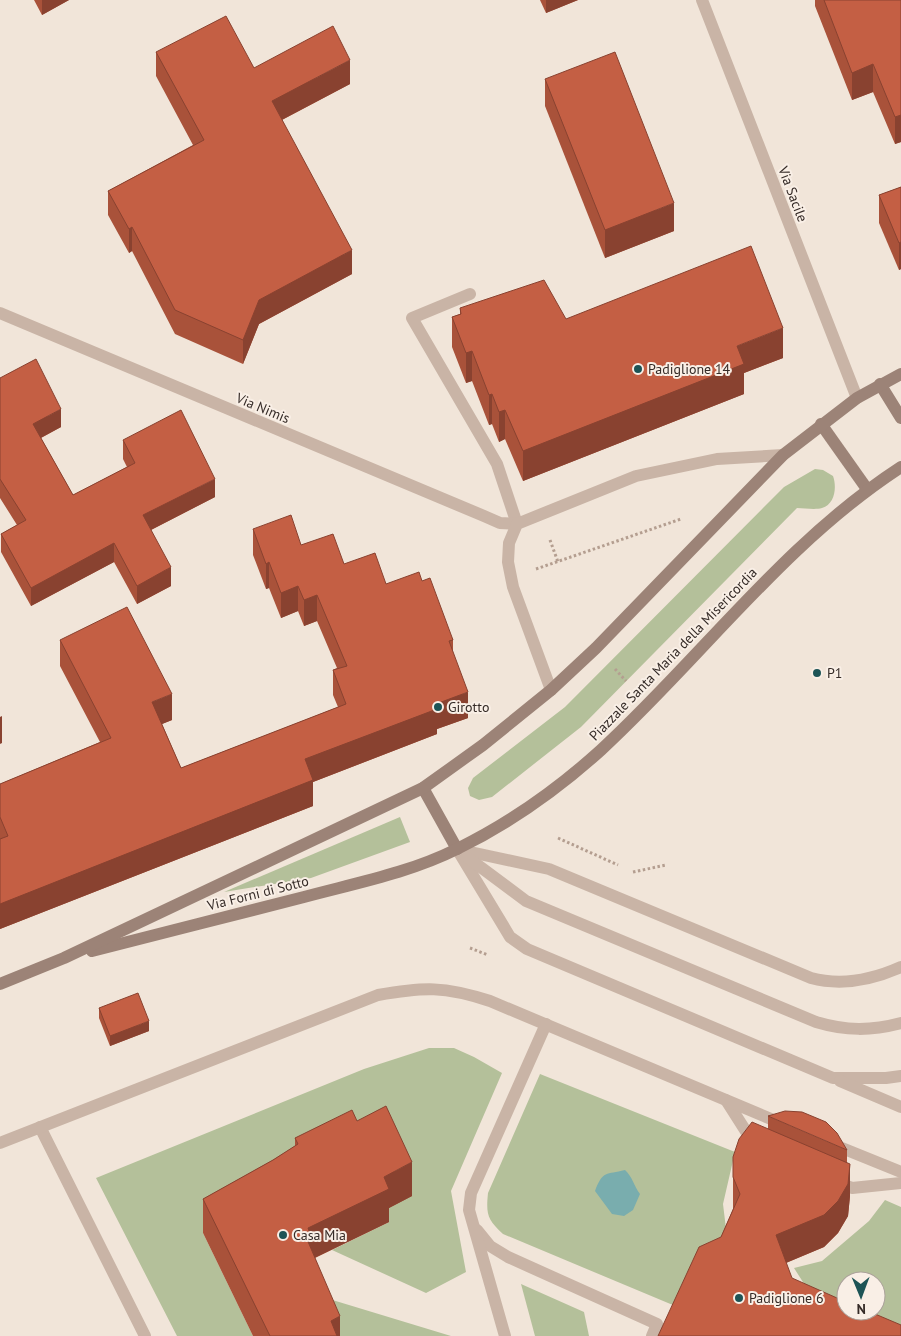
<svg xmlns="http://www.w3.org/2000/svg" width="901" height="1336" font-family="'PT Sans',sans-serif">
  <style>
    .green { fill: #b4c09a; fill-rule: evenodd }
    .water { fill: #79adae }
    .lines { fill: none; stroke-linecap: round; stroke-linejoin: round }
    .path { stroke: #b49e90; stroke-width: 3; stroke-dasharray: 2.5 2.5; stroke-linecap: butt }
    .lane { stroke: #c9b4a6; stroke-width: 12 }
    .street { stroke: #c9b4a6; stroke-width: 12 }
    .secondary { stroke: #9c8377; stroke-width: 12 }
    .wall { fill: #a9523a }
    .shaded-wall { fill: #894230 }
    .building { fill: #c45f44; stroke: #894230 }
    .poi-dot { fill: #1d5456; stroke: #f9efe6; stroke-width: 2 }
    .labels { text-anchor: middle; stroke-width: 4; stroke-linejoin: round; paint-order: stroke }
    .street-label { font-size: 14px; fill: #352b27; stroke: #f9efe6 }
    .poi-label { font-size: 14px; fill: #352b27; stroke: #f9efe6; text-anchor: start }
  </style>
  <rect width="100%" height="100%" fill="#f1e5d9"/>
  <g class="green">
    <path d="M 815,469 L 823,470 L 833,476 C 837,487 835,504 822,508 C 815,510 804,508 797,508 L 581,727 L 492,797 L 479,800 L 470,796 L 468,788 L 473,778 L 565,707 L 784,487 Z"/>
    <path d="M 400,817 L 410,842 L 311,878 L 224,892 Z"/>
    <path d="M 429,1048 L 454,1048 L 474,1057 L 502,1073 L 451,1191 L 466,1272 L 426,1293 L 332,1250 L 389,1222 L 203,1233 L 253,1336 L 177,1336 L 96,1178 L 364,1069 Z"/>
    <path d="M 540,1074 L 735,1152 L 723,1204 L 727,1237 L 680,1308 L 503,1234 C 487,1219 486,1214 488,1193 Z"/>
    <path d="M 885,1200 L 901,1207 L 901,1336 L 824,1315 L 794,1268 L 822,1261 L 869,1221 ZM 846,1281 L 876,1281 L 876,1311 L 846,1311 Z"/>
    <path d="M 521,1284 L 584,1312 L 589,1336 L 535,1336 Z"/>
    <path d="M 316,1295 L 451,1336 L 334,1336 Z"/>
  </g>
  <path class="water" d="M 625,1170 C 632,1176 634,1186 640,1194 L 633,1210 L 624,1216 L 612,1214 L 595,1191 C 603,1170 606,1175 625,1170 Z"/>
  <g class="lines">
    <g class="path">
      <path d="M 550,540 L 558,562"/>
      <path d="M 536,569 L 681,519"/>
      <path d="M 615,669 L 626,681"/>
      <path d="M 558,838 L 618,865"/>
      <path d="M 633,872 L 666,865"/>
      <path d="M 470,948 L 488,955"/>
    </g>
    <g class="lane">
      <path d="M 470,294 L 412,318 L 497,464 L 517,524"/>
      <path d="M 457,849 L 510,937 L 527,949 L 833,1078 L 886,1078 L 901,1076"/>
      <path d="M 461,850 L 549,869 L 811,978 C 841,986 872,980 901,967"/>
      <path d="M 463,854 L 526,901 L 816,1022 C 846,1031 871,1031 901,1023"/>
      <path d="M 840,1081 L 901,1107"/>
      <path d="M 726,1100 L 754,1144"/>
      <path d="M 40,1127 L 145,1336"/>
      <path d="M 0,1143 L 378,995 C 424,987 444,986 490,1001 L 783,1124"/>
      <path d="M 832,1144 L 901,1172"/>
      <path d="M 835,1181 L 852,1188 L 901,1183"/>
      <path d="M 477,1230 L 490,1246 L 508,1257 L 657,1324 L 652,1336"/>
      <path d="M 505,1336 L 469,1210 L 471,1193 L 546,1024"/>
    </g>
    <g class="street">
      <path d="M 702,0 L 857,398"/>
      <path d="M 0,313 L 484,516 L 500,523 L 517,524"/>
      <path d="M 551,690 L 513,587 L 508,562 L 509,543 L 517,524 L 636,476 L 717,459 L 783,455"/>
    </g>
    <g class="secondary">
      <path d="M 880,384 L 901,418"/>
      <path d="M 821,424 L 867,489"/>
      <path d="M 423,788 L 457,849"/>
      <path d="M 92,951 C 163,933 233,915 304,897 C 356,883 409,873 457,849 C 508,824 559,788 601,750 C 702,657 784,543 901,467"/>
      <path d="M 0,984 L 64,958 L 423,788 L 483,745 L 551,690 L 596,648 L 783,455 L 857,398 L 901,374"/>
    </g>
  </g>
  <g class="wall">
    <path d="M 34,0 L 69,0 L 42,15 Z"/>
    <path d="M 540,0 L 578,0 L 546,13 Z"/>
    <path d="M 815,0 L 901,0 L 901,142 L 895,144 L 873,92 L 852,100 L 815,6 Z"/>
    <path d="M 156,52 L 350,84 L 282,120 L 352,274 L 259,324 L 243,364 L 175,334 L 132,251 L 129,253 L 108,215 L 108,191 L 193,145 L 156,76 Z"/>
    <path d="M 545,79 L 674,231 L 605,258 L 545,106 Z"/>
    <path d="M 901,187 L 901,269 L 899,270 L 879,223 L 879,195 Z"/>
    <path d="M 460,308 L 566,319 L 783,358 L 744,373 L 744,394 L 523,481 L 505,439 L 499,442 L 492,424 L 489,425 L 472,381 L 466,383 L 452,347 L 452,317 L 460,314 Z"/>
    <path d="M 0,378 L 61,427 L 41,438 L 73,495 L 127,467 L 123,459 L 123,440 L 215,497 L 151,530 L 171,586 L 137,604 L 114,562 L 31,606 L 1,552 L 1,534 L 17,525 L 0,498 Z"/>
    <path d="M 253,529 L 301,545 L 386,584 L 422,581 L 453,640 L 453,653 L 468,718 L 437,729 L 437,734 L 313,782 L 313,806 L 0,929 L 0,784 L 100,742 L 60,666 L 60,640 L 172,720 L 162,724 L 181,768 L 338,707 L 333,695 L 333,670 L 337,668 L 317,621 L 304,626 L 298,611 L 281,618 L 269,588 L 266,589 L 253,555 Z"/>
    <path d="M 99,1008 L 149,1031 L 110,1046 L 99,1018 Z"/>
    <path d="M 768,1116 L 847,1150 L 847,1163 L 850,1196 L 848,1216 L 838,1233 L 824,1247 L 786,1263 L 658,1336 L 721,1237 L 733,1209 L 733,1157 L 768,1129 Z"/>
    <path d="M 357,1121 L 412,1196 L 389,1208 L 389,1222 L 315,1258 L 340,1336 L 253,1336 L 203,1233 L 203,1199 L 273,1160 L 295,1146 L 295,1138 Z"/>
  </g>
  <g class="shaded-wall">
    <path d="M 42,0 L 69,0 L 42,15 Z"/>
    <path d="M 546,0 L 578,0 L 546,13 Z"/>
    <path d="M 350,60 L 350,84 L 272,125 L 272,101 Z"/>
    <path d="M 873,64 L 873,92 L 852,100 L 852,73 Z"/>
    <path d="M 901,115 L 901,142 L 895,144 L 895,117 Z"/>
    <path d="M 674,203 L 674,231 L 605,258 L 605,230 Z"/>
    <path d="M 132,227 L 132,251 L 129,253 L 129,229 Z"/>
    <path d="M 901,242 L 901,269 L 899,270 L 899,243 Z"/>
    <path d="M 352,250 L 352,274 L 259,324 L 243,364 L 243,340 L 259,300 Z"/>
    <path d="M 783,328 L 783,358 L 744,373 L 744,394 L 523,481 L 523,451 L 737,346 Z"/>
    <path d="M 472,351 L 472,381 L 466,383 L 466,353 Z"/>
    <path d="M 492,394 L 492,424 L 489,425 L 489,395 Z"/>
    <path d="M 61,409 L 61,427 L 33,442 L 33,424 Z"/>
    <path d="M 505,410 L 505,439 L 499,442 L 499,412 Z"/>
    <path d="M 215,479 L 215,497 L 143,534 L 143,515 Z"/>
    <path d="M 114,543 L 114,562 L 31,606 L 31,588 Z"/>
    <path d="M 269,562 L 269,588 L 266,589 L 266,564 Z"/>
    <path d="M 171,567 L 171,586 L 137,604 L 137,586 Z"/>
    <path d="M 298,586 L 298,611 L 281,618 L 281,593 Z"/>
    <path d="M 317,595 L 317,621 L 304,626 L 304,600 Z"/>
    <path d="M 468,692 L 468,718 L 437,729 L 437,734 L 313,782 L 313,806 L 0,929 L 0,904 L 305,759 L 436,704 Z"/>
    <path d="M 172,694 L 172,720 L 152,728 L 152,702 Z"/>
    <path d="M 2,716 L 2,743 L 0,744 L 0,717 Z"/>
    <path d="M 149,1021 L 149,1031 L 110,1046 L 110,1036 Z"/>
    <path d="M 412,1162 L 412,1196 L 389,1208 L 389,1222 L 310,1260 L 306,1237 L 308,1228 L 384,1177 Z"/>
    <path d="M 850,1164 L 850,1196 L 848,1216 L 838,1233 L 824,1247 L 776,1267 L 776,1235 Z"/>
    <path d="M 340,1316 L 340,1336 L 331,1336 L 331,1321 Z"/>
  </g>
  <g class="building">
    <path d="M 824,0 L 901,0 L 901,115 L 895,117 L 873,64 L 852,73 Z"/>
    <path d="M 226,16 L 254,68 L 333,26 L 350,60 L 272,101 L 352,250 L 259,300 L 243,340 L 175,310 L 132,227 L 129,229 L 108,191 L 204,140 L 156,52 Z"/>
    <path d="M 615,52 L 674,203 L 605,230 L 545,79 Z"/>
    <path d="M 901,187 L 901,242 L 899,243 L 879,195 Z"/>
    <path d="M 751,246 L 783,328 L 737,346 L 744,364 L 523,451 L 505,410 L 499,412 L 492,394 L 489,395 L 472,351 L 466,353 L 452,317 L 461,314 L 460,308 L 544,280 L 566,319 Z"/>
    <path d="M 36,359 L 61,409 L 33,424 L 73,495 L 135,463 L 123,440 L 181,410 L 215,479 L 143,515 L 171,567 L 137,586 L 114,543 L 31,588 L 1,534 L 26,520 L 0,479 L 0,378 Z"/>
    <path d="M 291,515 L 301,545 L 333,534 L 344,564 L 375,553 L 386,584 L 419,572 L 422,581 L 430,578 L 453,640 L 449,641 L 468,692 L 436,704 L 437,709 L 305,759 L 313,780 L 0,904 L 0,839 L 8,836 L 0,817 L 0,784 L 111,738 L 60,640 L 127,607 L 172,694 L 152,702 L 181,768 L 346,704 L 333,670 L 347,666 L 317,595 L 304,600 L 298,586 L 281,593 L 269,562 L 266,564 L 253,529 Z"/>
    <path d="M 138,993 L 149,1021 L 110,1036 L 99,1008 Z"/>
    <path d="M 386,1106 L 412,1162 L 384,1177 L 389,1189 L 308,1228 L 310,1234 L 306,1237 L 340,1316 L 331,1321 L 337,1336 L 270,1336 L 203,1199 L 273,1160 L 298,1144 L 295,1138 L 352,1110 L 357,1121 Z"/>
    <path d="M 785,1111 L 802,1112 L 826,1122 L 837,1133 L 847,1150 L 768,1116 Z"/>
    <path d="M 752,1122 L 850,1164 L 848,1184 L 838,1201 L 824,1215 L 776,1235 L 792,1278 L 846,1302 L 846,1311 L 868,1311 L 901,1325 L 901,1336 L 658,1336 L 699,1247 L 721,1237 L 740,1194 L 733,1177 L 733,1157 L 739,1139 Z"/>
  </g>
  <g class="poi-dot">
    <circle cx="638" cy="369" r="5"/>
    <circle cx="817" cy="673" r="5"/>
    <circle cx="438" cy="707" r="5"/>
    <circle cx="283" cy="1235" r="5"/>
    <circle cx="739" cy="1298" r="5"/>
  </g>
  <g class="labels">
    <g class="street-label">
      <text transform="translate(793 194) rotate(69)" y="5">Via Sacile</text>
      <text transform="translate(263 408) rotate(23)" y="5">Via Nimis</text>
      <text transform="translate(673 654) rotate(-46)" y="5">Piazzale Santa Maria della Misericordia</text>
      <text transform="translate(258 893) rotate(-14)" y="5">Via Forni di Sotto</text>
    </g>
    <g class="poi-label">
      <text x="648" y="374">Padiglione 14</text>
      <text x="827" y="678">P1</text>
      <text x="448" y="712">Girotto</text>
      <text x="293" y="1240">Casa Mia</text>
      <text x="749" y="1303">Padiglione 6</text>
    </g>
  </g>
  <g transform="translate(861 1296) rotate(179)"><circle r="24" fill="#f9efe6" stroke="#aba19a"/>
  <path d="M0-4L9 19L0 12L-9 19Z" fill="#1d5456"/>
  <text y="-8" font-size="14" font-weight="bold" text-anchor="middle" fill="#352b27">N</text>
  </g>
</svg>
